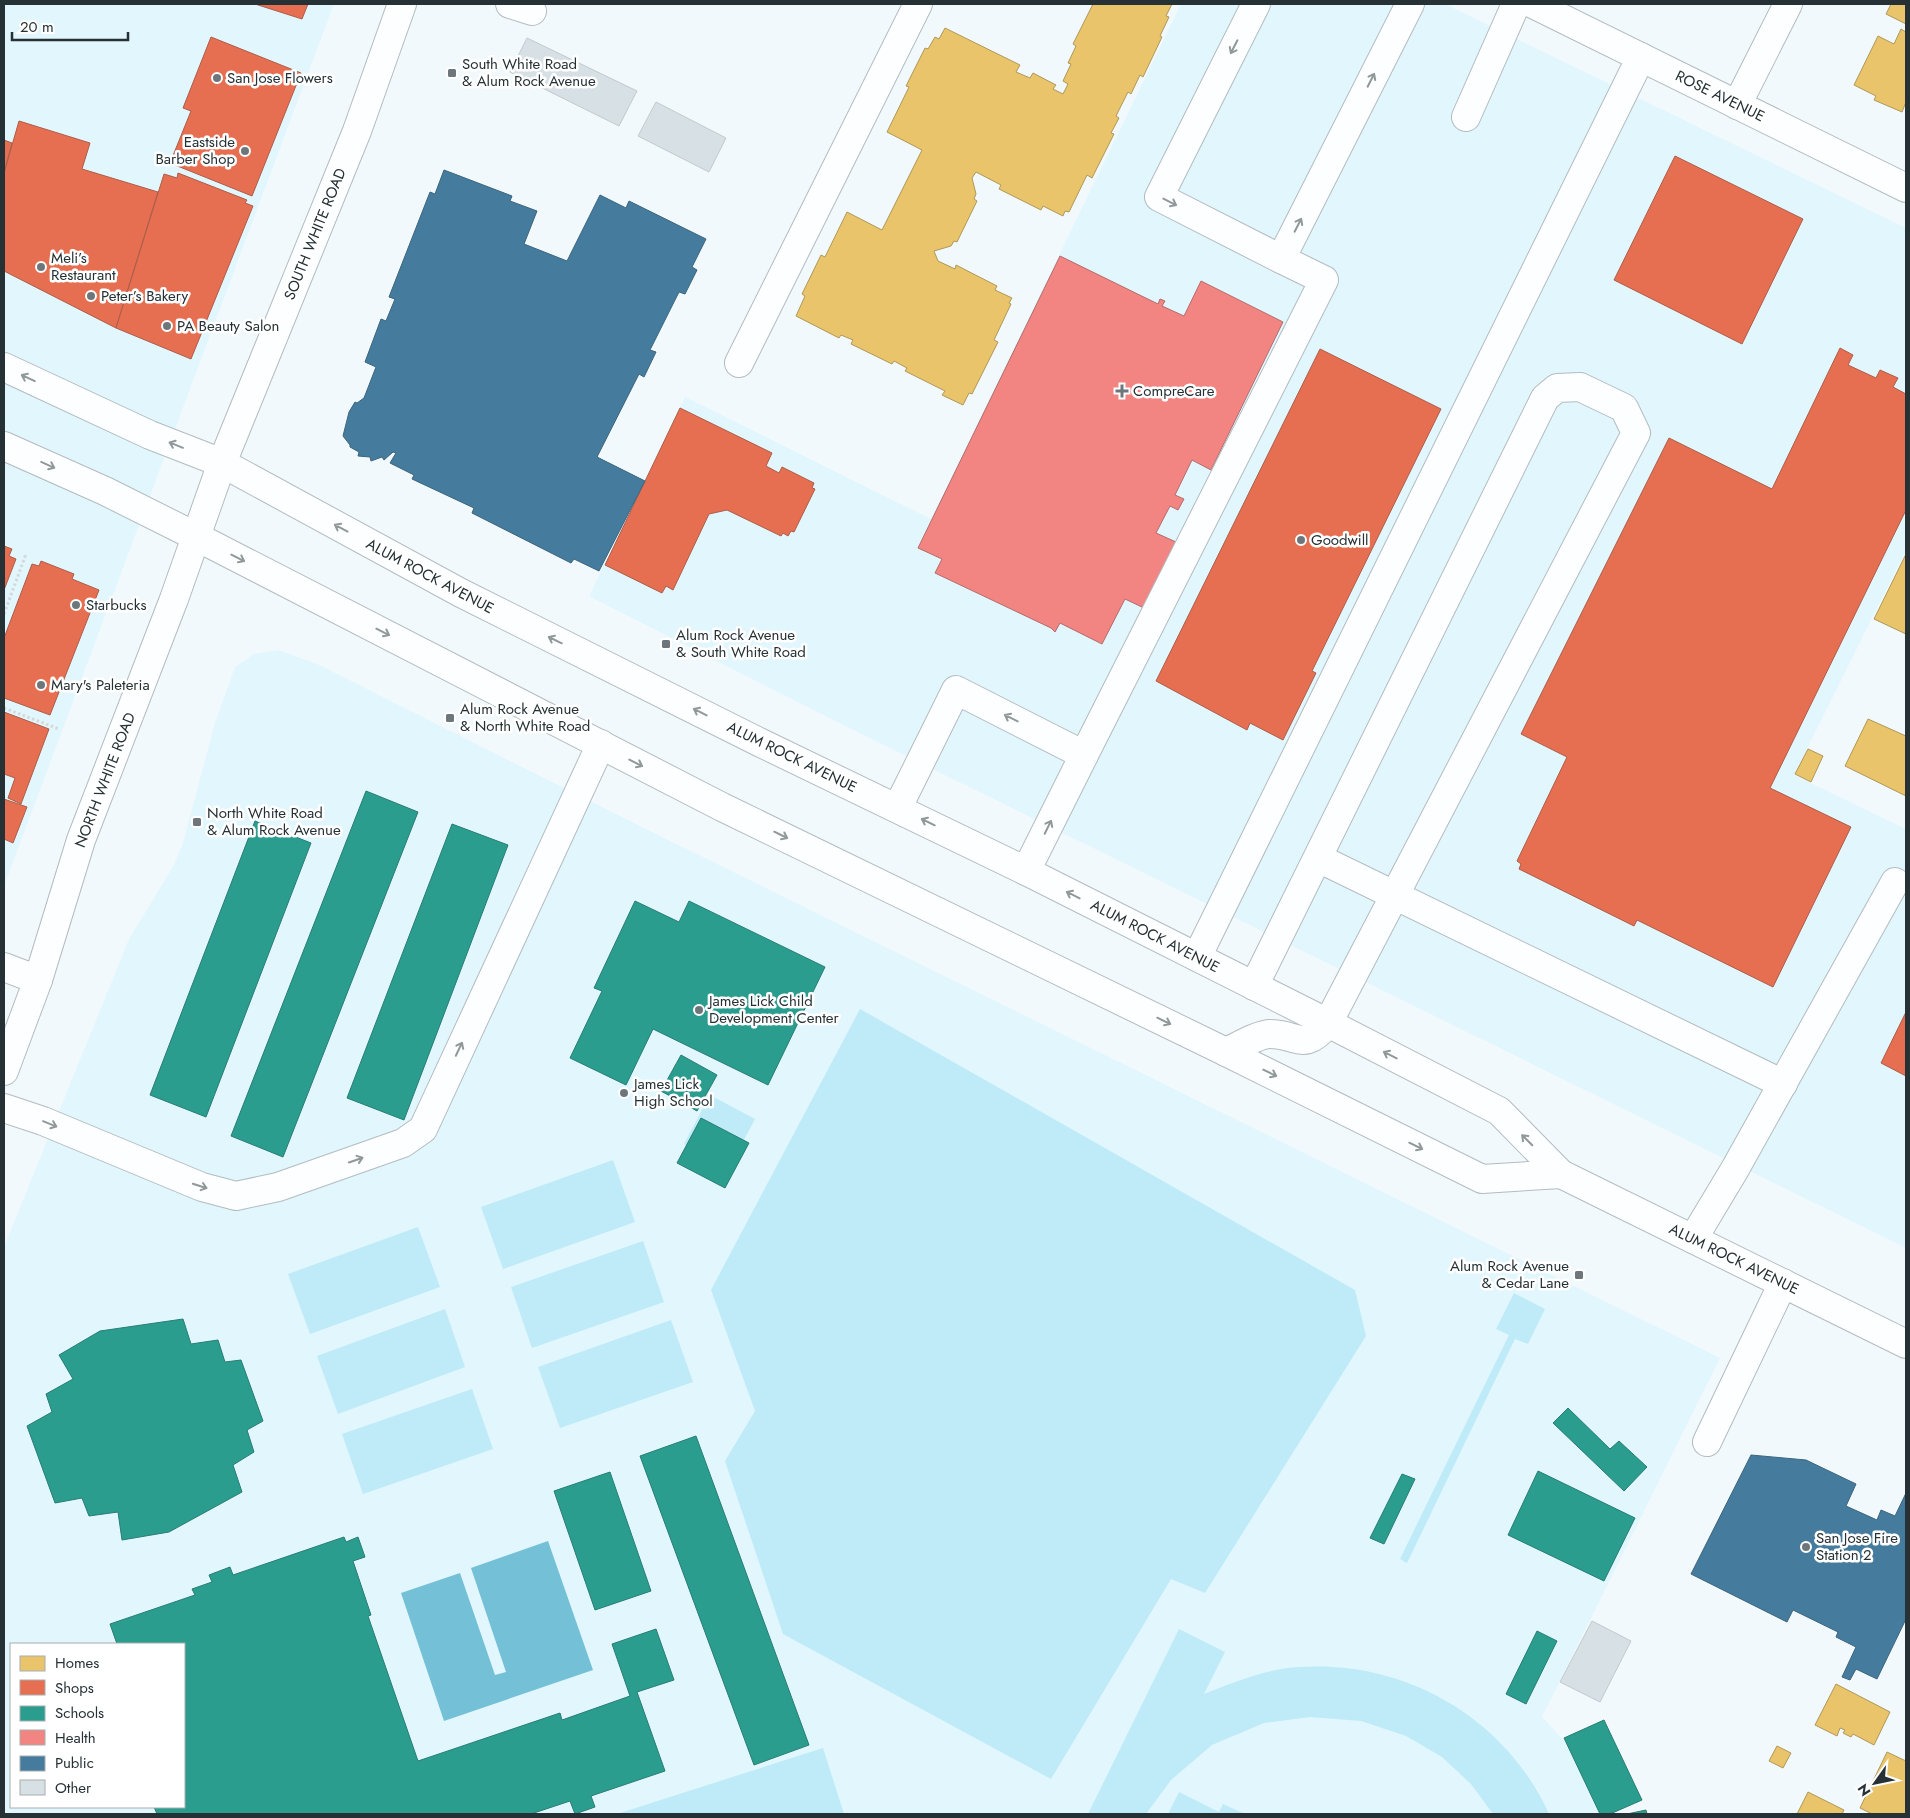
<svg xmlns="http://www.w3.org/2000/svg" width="1910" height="1818" font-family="Jost,sans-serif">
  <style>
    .built { fill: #e1f6fd; fill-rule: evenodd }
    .green { fill: #bfebf9 }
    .water { fill: #74c0d6 }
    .homes { fill: #e9c46a; stroke: #ae985a }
    .shops { fill: #e76f51; stroke: #ad5c49 }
    .schools { fill: #2a9d8f; stroke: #287d74 }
    .health { fill: #f28482; stroke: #b46b6b }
    .public { fill: #457b9d; stroke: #3b657e }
    .building { fill: #d7e0e4; stroke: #c2cacd }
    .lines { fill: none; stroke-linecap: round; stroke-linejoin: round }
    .minor-casing { stroke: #b3bcc0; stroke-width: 30 }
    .major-casing { stroke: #b3bcc0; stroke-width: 30 }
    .path { stroke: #d5d8d9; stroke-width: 3; stroke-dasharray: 2.5 2.5; stroke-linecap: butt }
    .minor { stroke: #fdfeff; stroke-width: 28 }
    .major { stroke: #fdfeff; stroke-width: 28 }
    .oneway { stroke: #91989a }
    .poi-dot { fill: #6d777b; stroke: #fff; stroke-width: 2 }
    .labels { text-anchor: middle; stroke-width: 5; stroke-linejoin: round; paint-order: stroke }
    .poi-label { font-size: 15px; fill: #253135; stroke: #fff; text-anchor: start }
    .street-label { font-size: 15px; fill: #253135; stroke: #fff }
  </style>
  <rect width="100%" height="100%" fill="#f2f9fc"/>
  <g class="built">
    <path d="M 4,4 L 334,4 L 4,886 Z"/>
    <path d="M 1181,4 L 1445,4 L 1906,228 L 1906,550 L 1794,775 L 1906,829 L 1906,1248 L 831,719 L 589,596 L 685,397 L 931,519 Z"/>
    <path d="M 278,650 L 317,664 L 646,829 L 1720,1358 L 1542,1717 L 1585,1763 L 1611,1814 L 4,1814 L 4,1247 L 129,939 L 174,865 L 183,843 L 215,723 L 235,667 L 254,654 ZM 11,1644 L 184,1644 L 184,1807 L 11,1807 Z"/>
  </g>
  <g class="green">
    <path d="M 860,1009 L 1355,1290 L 1366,1336 L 1205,1593 L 1171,1579 L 1051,1779 L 783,1634 L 725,1461 L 755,1411 L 711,1290 Z"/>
    <path d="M 710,1095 L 755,1119 L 729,1168 L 684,1144 Z"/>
    <path d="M 613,1160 L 635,1222 L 503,1269 L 481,1207 Z"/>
    <path d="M 418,1227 L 440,1287 L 310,1334 L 288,1274 Z"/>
    <path d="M 643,1241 L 664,1302 L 532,1348 L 511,1287 Z"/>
    <path d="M 1514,1293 L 1545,1309 L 1528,1344 L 1515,1339 L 1407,1563 L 1400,1559 L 1509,1335 L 1496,1329 Z"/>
    <path d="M 445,1309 L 465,1367 L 338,1414 L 317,1356 Z"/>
    <path d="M 671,1320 L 693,1382 L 560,1428 L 538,1367 Z"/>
    <path d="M 472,1389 L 493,1449 L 363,1494 L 342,1434 Z"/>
    <path d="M 1179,1629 L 1225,1652 L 1204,1694 C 1234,1682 1266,1669 1299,1667 C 1405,1660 1505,1717 1549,1814 L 1493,1814 L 1471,1784 L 1442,1757 L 1406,1736 L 1361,1721 L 1310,1717 L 1264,1723 L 1212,1745 L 1171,1780 L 1146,1814 L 1088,1814 Z"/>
    <path d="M 823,1748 L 844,1814 L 617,1814 Z"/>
    <path d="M 1179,1792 L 1219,1812 L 1223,1804 L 1245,1814 L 1168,1814 Z"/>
  </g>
  <path class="water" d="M 548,1541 L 593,1670 L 444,1721 L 401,1593 L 460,1573 L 495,1675 L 506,1672 L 471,1568 Z"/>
  <g class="homes">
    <path d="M 1093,4 L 1172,4 L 1166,16 L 1169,17 L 1160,36 L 1162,37 L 1143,77 L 1140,75 L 1131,94 L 1128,92 L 1116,116 L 1119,118 L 1111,133 L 1114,134 L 1092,178 L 1087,175 L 1069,212 L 1065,211 L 1063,216 L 1043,206 L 1041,210 L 999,189 L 1001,185 L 976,172 L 972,178 L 976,194 L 974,199 L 977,201 L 957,242 L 954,241 L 951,246 L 934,251 L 938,261 L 955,269 L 956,265 L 997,286 L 995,290 L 1012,298 L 1009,303 L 1011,304 L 994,340 L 998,342 L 972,394 L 969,393 L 963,405 L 942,395 L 945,391 L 905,371 L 907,368 L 894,361 L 892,364 L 851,344 L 853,340 L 841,335 L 839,338 L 796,316 L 805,296 L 802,294 L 821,255 L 825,257 L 847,212 L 882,230 L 922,150 L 887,132 L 909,87 L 906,86 L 925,48 L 928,49 L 935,37 L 939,39 L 945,28 L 1020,65 L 1016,72 L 1030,78 L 1033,73 L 1056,85 L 1053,89 L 1063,94 L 1068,84 L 1063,81 L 1071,64 L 1068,63 L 1076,46 L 1073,44 Z"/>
    <path d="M 1891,4 L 1906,4 L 1906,24 L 1886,14 Z"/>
    <path d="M 1901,29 L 1906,32 L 1906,102 L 1902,112 L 1874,100 L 1876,96 L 1854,85 L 1878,36 L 1894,44 Z"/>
    <path d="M 1906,554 L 1906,634 L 1874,619 Z"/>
    <path d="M 1868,719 L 1906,736 L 1906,796 L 1845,766 Z"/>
    <path d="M 1808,749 L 1823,756 L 1811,782 L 1795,774 Z"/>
    <path d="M 1836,1684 L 1890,1712 L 1874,1745 L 1853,1734 L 1851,1737 L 1843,1733 L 1845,1730 L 1840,1728 L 1837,1736 L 1815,1725 Z"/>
    <path d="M 1777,1746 L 1791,1753 L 1783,1768 L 1769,1761 Z"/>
    <path d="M 1887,1752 L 1906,1761 L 1906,1814 L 1872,1814 L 1860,1808 Z"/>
    <path d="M 1808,1792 L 1844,1810 L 1842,1814 L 1797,1814 Z"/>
  </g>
  <g class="shops">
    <path d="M 255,4 L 308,4 L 302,19 Z"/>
    <path d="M 211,37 L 301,73 L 252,196 L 170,163 L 191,111 L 183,108 Z"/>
    <path d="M 19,121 L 90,143 L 82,169 L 158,192 L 116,328 L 4,271 L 4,173 Z"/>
    <path d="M 4,140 L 12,143 L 4,173 Z"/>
    <path d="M 1675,156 L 1803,219 L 1742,344 L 1614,280 Z"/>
    <path d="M 178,173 L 247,200 L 245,203 L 253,206 L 191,359 L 116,328 L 164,174 L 177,178 Z"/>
    <path d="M 1840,348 L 1853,355 L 1848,365 L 1876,378 L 1880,370 L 1898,378 L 1893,387 L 1906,394 L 1906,510 L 1770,788 L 1851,827 L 1773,987 L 1637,920 L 1634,926 L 1519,869 L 1521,864 L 1517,861 L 1567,757 L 1521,734 L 1669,438 L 1772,489 Z"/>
    <path d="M 1320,349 L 1441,409 L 1312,671 L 1316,673 L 1283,740 L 1250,723 L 1247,730 L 1156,681 Z"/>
    <path d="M 680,408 L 772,453 L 766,466 L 779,473 L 782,467 L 814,483 L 812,488 L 815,489 L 794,532 L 791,531 L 788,536 L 783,533 L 781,536 L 727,510 L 709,514 L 673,590 L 666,586 L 662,593 L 605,565 Z"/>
    <path d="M 4,546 L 12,549 L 9,556 L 16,559 L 4,590 Z"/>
    <path d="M 41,561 L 74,574 L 72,579 L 99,590 L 50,715 L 4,698 L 4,638 L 32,564 L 39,566 Z"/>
    <path d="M 4,712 L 49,729 L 21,804 L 8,798 L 15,778 L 4,774 Z"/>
    <path d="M 4,799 L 27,807 L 13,843 L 4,839 L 4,841 Z"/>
    <path d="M 1906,1012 L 1906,1076 L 1881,1063 Z"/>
  </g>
  <g class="schools">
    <path d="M 366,791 L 418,812 L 283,1157 L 231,1136 Z"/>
    <path d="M 255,821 L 311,843 L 206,1117 L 150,1095 Z"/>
    <path d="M 452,824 L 508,845 L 404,1120 L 347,1098 Z"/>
    <path d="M 635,901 L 679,922 L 689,901 L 825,967 L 768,1085 L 653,1029 L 626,1085 L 570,1058 L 602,991 L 594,988 Z"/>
    <path d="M 681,1055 L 717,1075 L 697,1111 L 661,1091 Z"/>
    <path d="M 701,1118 L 749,1143 L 725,1188 L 677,1163 Z"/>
    <path d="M 183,1319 L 191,1344 L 218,1340 L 225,1362 L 241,1360 L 263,1421 L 247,1430 L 254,1452 L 233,1465 L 242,1492 L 169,1532 L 122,1540 L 118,1512 L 89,1516 L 82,1498 L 55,1503 L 27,1426 L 52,1412 L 46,1394 L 73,1379 L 59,1355 L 100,1331 Z"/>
    <path d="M 1568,1408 L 1610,1449 L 1619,1441 L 1647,1467 L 1624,1491 L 1553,1423 Z"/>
    <path d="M 696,1436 L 809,1745 L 754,1765 L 640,1456 Z"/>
    <path d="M 1538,1471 L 1635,1518 L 1604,1581 L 1508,1535 Z"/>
    <path d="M 610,1472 L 651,1591 L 595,1610 L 554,1491 Z"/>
    <path d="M 1402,1474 L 1415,1479 L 1384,1544 L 1370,1538 Z"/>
    <path d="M 344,1537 L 346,1542 L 358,1537 L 365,1557 L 353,1561 L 371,1615 L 368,1616 L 418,1761 L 560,1713 L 562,1720 L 630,1696 L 612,1644 L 656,1629 L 674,1680 L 637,1692 L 665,1771 L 591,1796 L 595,1807 L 575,1814 L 570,1801 L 531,1814 L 157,1814 L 154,1807 L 184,1807 L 184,1644 L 117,1644 L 110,1624 L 195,1595 L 192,1589 L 212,1582 L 209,1575 L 230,1567 L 233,1575 Z"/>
    <path d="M 1537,1631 L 1557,1641 L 1526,1704 L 1506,1694 Z"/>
    <path d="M 1604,1720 L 1642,1800 L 1610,1814 L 1600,1814 L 1564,1738 Z"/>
    <path d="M 1646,1810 L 1647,1814 L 1627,1814 Z"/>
  </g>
  <path class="health" d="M 1060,256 L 1158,304 L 1160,299 L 1165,301 L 1162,306 L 1184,316 L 1201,281 L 1283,322 L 1211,470 L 1192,460 L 1175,495 L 1184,499 L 1178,510 L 1170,506 L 1156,533 L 1176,542 L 1144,608 L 1125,599 L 1102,644 L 1060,623 L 1055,632 L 1051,628 L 935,573 L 942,559 L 918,548 Z"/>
  <g class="public">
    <path d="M 444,170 L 512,196 L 510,201 L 537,211 L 524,244 L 567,261 L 600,195 L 626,208 L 629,201 L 706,239 L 692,267 L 697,270 L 685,294 L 679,292 L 650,350 L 656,352 L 644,377 L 639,374 L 597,457 L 645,481 L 599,571 L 574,559 L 571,563 L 472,513 L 474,508 L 412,479 L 414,475 L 390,463 L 396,453 L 393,452 L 384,460 L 382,457 L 371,461 L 370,457 L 358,456 L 359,452 L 350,447 L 350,445 L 343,436 L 349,412 L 355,402 L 357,403 L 364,398 L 376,367 L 365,362 L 381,319 L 386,321 L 395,299 L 389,297 L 430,192 L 435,194 Z"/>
    <path d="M 1751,1455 L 1806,1460 L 1856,1484 L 1846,1506 L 1877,1520 L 1881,1510 L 1895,1516 L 1906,1493 L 1906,1619 L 1877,1679 L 1856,1669 L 1850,1680 L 1842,1677 L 1856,1647 L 1836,1637 L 1838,1632 L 1793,1610 L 1787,1622 L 1691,1574 Z"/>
  </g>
  <g class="building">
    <path d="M 527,38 L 637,91 L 619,126 L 510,72 Z"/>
    <path d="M 656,102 L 726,138 L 709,172 L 638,136 Z"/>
    <path d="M 1592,1621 L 1631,1641 L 1600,1702 L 1560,1682 Z"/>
  </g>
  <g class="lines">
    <defs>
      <g id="minor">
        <path d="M 510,4 L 532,11"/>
        <path d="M 1256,4 L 1159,197 L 1281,259 L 1410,4"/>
        <path d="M 1533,4 L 1906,188"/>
        <path d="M 1737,105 L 1788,4"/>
        <path d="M 1466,117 L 1516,4"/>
        <path d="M 739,363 L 918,4"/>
        <path d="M 1084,755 L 1324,280 L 1281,259"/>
        <path d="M 898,807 L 956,690 L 1084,755 L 1026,871"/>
        <path d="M 1318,858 L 1783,1084"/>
        <path d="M 1197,957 L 1641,57"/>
        <path d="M 4,967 L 38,980"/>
        <path d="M 1254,986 L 1545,398 L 1557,388 L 1580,387 L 1624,408 L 1636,433 L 1328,1023"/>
        <path d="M 4,1108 L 43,1121 L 202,1187 L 236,1196 L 278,1187 L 403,1143 L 423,1129 L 601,744"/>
        <path d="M 1693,1239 L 1735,1169 L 1895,882"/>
        <path d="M 1707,1442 L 1783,1283"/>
      </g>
      <g id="major">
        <path d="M 4,367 L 150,435 L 222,463 L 461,593 L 759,742 L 1026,871 L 1328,1023 L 1499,1111 L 1561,1174 L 1906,1344"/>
        <path d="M 4,446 L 105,491 L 195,536 L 722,807 L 1226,1052 L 1482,1179 L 1561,1174"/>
        <path d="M 1226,1052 C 1237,1047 1259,1034 1270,1034 C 1298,1034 1304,1053 1328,1023"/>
        <path d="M 4,1071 L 38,980 L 81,840 L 174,599 L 222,463 L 357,131 L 402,4"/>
      </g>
    </defs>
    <use href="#minor" class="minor-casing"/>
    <use href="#major" class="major-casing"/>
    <g class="path">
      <path d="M 4,614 L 26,554"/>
      <path d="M 4,708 L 59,729"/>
    </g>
    <use href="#minor" class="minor"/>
    <use href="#major" class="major"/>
  </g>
  <defs><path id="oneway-shaft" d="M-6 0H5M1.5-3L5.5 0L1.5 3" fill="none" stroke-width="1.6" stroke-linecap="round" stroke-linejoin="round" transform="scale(1.25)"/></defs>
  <g class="oneway">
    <use href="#oneway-shaft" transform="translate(1234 47) rotate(117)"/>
    <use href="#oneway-shaft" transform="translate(1371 80) rotate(-63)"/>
    <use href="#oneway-shaft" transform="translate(1170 202) rotate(27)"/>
    <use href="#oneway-shaft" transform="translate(1298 225) rotate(-63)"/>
    <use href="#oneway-shaft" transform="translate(28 378) rotate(-155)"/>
    <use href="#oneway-shaft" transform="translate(176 445) rotate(-158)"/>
    <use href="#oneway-shaft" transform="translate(48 465) rotate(24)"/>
    <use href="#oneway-shaft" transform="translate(341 528) rotate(-152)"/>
    <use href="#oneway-shaft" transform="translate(238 558) rotate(27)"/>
    <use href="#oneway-shaft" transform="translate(383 632) rotate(27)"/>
    <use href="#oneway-shaft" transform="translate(555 640) rotate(-154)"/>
    <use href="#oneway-shaft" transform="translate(700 712) rotate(-153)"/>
    <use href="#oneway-shaft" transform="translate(1011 718) rotate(-153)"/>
    <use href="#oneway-shaft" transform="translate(636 763) rotate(27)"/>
    <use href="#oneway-shaft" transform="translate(928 822) rotate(-154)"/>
    <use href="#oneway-shaft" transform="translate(1048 827) rotate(-64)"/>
    <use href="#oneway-shaft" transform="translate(781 835) rotate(26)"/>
    <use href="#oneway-shaft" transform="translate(1073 895) rotate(-153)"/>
    <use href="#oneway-shaft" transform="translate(1164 1021) rotate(26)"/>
    <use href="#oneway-shaft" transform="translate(459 1049) rotate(-65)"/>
    <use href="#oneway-shaft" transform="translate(1390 1055) rotate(-153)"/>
    <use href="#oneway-shaft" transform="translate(1270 1073) rotate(26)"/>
    <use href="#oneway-shaft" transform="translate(50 1124) rotate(22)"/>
    <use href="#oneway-shaft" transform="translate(1527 1140) rotate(-135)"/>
    <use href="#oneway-shaft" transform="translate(1416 1146) rotate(26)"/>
    <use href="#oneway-shaft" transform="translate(356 1160) rotate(-19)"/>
    <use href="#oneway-shaft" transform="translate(200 1186) rotate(18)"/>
  </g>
  <g class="poi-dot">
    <rect x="447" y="68" width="10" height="10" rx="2.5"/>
    <circle cx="217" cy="78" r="5"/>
    <circle cx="245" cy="151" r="5"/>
    <circle cx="41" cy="267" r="5"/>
    <circle cx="91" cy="296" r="5"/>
    <circle cx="167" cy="326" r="5"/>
    <path d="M1119.5 383.5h5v5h5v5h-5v5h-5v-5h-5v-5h5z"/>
    <circle cx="1301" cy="540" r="5"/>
    <circle cx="76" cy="605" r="5"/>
    <rect x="661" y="639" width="10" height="10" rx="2.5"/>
    <circle cx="41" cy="685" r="5"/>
    <rect x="445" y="713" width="10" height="10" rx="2.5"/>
    <rect x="192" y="817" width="10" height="10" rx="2.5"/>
    <circle cx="699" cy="1010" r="5"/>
    <circle cx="624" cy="1093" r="5"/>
    <rect x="1574" y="1270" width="10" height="10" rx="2.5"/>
    <circle cx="1806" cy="1547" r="5"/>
  </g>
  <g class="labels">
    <g class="poi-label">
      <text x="462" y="69">South White Road<tspan x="462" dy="17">&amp; Alum Rock Avenue</tspan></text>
      <text x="227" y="83">San Jose Flowers</text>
      <text x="235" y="147" text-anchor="end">Eastside<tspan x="235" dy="17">Barber Shop</tspan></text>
      <text x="51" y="263">Meli’s<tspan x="51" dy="17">Restaurant</tspan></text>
      <text x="101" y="301">Peter’s Bakery</text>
      <text x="177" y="331">PA Beauty Salon</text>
      <text x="1133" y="396">CompreCare</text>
      <text x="1311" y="545">Goodwill</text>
      <text x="86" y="610">Starbucks</text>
      <text x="676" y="640">Alum Rock Avenue<tspan x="676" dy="17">&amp; South White Road</tspan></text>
      <text x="51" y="690">Mary's Paleteria</text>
      <text x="460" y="714">Alum Rock Avenue<tspan x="460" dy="17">&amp; North White Road</tspan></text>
      <text x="207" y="818">North White Road<tspan x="207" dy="17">&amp; Alum Rock Avenue</tspan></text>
      <text x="709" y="1006">James Lick Child<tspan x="709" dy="17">Development Center</tspan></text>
      <text x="634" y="1089">James Lick<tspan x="634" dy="17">High School</tspan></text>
      <text x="1569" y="1271" text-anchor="end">Alum Rock Avenue<tspan x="1569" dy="17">&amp; Cedar Lane</tspan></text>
      <text x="1816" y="1543">San Jose Fire<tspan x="1816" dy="17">Station 2</tspan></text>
    </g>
    <g class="street-label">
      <text transform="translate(1720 96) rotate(26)" y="5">ROSE AVENUE</text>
      <text transform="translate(315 234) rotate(-68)" y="5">SOUTH WHITE ROAD</text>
      <text transform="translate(430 576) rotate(28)" y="5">ALUM ROCK AVENUE</text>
      <text transform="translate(792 757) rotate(26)" y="5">ALUM ROCK AVENUE</text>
      <text transform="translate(105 780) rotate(-69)" y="5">NORTH WHITE ROAD</text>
      <text transform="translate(1155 936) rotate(27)" y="5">ALUM ROCK AVENUE</text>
      <text transform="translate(1734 1259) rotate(26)" y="5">ALUM ROCK AVENUE</text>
    </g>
  </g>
  <rect width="1910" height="1818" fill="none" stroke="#253135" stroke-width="10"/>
  <rect x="10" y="1643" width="175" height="165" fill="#ffffff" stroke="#a8adae"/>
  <rect x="20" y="1656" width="25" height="15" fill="#e9c46a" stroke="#a8adae"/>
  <text x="55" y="1668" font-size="15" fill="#253135">Homes</text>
  <rect x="20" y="1680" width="25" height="15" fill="#e76f51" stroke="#a8adae"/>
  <text x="55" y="1693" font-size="15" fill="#253135">Shops</text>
  <rect x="20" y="1706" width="25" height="15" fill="#2a9d8f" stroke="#a8adae"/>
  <text x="55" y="1718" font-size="15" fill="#253135">Schools</text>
  <rect x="20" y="1730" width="25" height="15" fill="#f28482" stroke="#a8adae"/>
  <text x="55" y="1743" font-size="15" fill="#253135">Health</text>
  <rect x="20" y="1756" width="25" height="15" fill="#457b9d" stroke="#a8adae"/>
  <text x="55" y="1768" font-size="15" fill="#253135">Public</text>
  <rect x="20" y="1780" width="25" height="15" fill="#d7e0e4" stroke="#a8adae"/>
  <text x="55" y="1793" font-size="15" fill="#253135">Other</text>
  <g transform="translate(1875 1783) rotate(237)" stroke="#ffffff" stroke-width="4" paint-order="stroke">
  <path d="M0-4L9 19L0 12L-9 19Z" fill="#253135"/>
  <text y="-8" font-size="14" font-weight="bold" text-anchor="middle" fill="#253135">N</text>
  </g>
  <path d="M12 32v8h116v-8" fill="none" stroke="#253135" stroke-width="2.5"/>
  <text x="20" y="32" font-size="15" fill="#253135" stroke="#ffffff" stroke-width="4" paint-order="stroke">20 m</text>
</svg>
